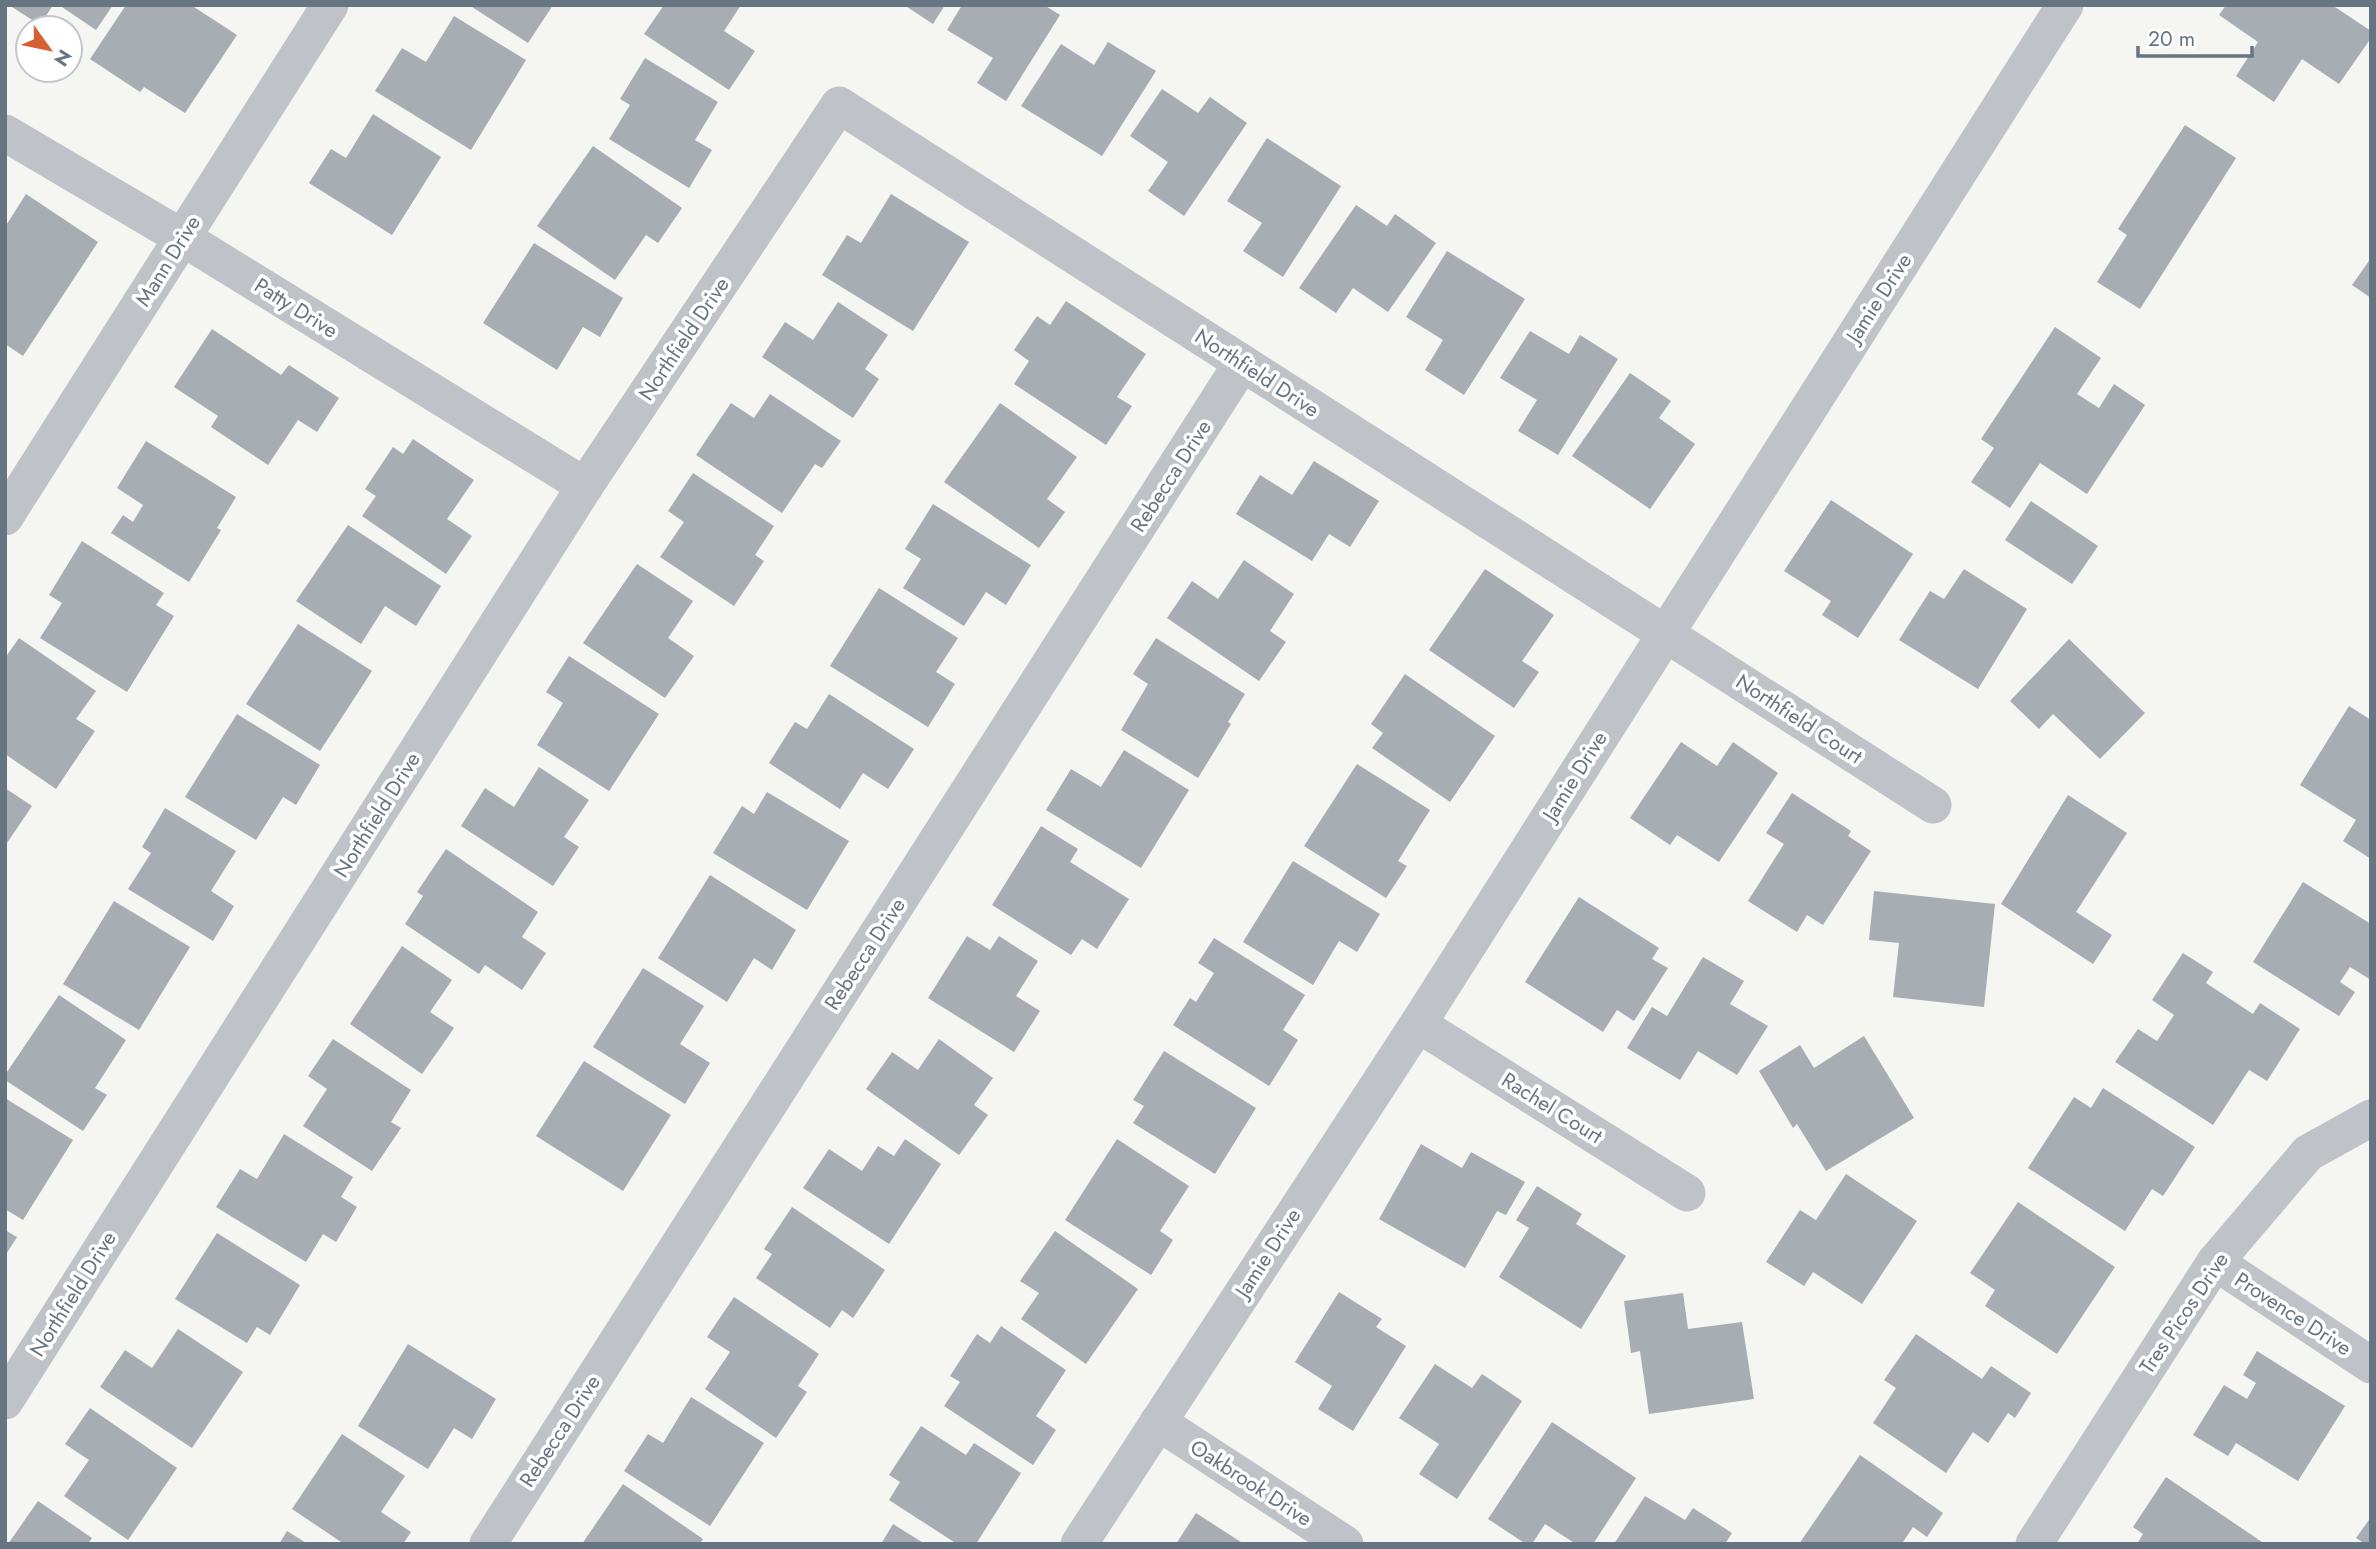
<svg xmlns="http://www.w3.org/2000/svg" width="2376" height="1549" font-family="Jost,sans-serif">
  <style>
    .building { fill: #a7adb3 }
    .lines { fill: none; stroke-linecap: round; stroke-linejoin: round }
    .street { stroke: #bfc2c6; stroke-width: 37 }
    .labels { text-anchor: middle; stroke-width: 7; stroke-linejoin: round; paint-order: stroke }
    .street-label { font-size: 21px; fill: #677481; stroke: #fff }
  </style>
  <rect width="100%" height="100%" fill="#f5f5f2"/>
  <g class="building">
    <path d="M 9,5 L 53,5 L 40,25 Z"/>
    <path d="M 59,5 L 113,5 L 96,30 Z"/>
    <path d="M 126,5 L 191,5 L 237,35 L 185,113 L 144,87 L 140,92 L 90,59 Z"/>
    <path d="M 469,5 L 553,5 L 528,43 Z"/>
    <path d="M 664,5 L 741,5 L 724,31 L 755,51 L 729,90 L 644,34 Z"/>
    <path d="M 904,5 L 945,5 L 933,24 Z"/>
    <path d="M 962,5 L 1044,5 L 1060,15 L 1006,101 L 977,83 L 993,58 L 947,30 Z"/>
    <path d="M 2226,5 L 2332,5 L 2371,31 L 2371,38 L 2339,84 L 2302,59 L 2274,102 L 2236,76 L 2258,42 L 2219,15 Z"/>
    <path d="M 454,16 L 526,60 L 471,150 L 375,91 L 402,48 L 426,62 Z"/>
    <path d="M 1108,42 L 1156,71 L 1102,156 L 1021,106 L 1061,44 L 1094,65 Z"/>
    <path d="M 645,58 L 718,102 L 695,140 L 712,150 L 689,188 L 609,139 L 630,105 L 620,99 Z"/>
    <path d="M 1162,89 L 1198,113 L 1210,97 L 1247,123 L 1184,216 L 1148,191 L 1168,162 L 1130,136 Z"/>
    <path d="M 373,114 L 441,157 L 392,235 L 309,183 L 331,149 L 346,158 Z"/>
    <path d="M 2185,125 L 2236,158 L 2140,309 L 2097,282 L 2127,235 L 2118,229 Z"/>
    <path d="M 1267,138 L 1341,186 L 1283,277 L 1243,251 L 1262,223 L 1227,201 Z"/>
    <path d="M 593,146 L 682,208 L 658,243 L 646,235 L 615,280 L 537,226 Z"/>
    <path d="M 26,194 L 98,242 L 23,356 L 5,344 L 5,227 Z"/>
    <path d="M 891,194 L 969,242 L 913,331 L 822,275 L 847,235 L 861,243 Z"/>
    <path d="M 1356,205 L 1387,226 L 1395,214 L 1436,243 L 1388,312 L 1353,288 L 1336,313 L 1299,288 Z"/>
    <path d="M 534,243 L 623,298 L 600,337 L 583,327 L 557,370 L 483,323 Z"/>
    <path d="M 1447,251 L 1525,299 L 1464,395 L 1425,370 L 1443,340 L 1406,317 Z"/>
    <path d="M 2371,258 L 2371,298 L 2352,285 Z"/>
    <path d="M 1066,301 L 1146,354 L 1117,397 L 1132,406 L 1106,445 L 1014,384 L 1029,361 L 1014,350 L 1037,316 L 1050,325 Z"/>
    <path d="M 838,302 L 888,335 L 865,369 L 879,379 L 853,418 L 762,357 L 785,322 L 813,340 Z"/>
    <path d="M 2055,327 L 2101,358 L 2077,394 L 2099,408 L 2114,384 L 2145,405 L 2087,494 L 2040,463 L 2010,508 L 1971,482 L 1994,448 L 1981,439 Z"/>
    <path d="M 212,329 L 281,375 L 289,365 L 339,398 L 317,432 L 298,420 L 268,465 L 211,427 L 218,416 L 174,387 Z"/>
    <path d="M 1530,331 L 1569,354 L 1580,335 L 1618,359 L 1558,455 L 1518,431 L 1537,400 L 1500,378 Z"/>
    <path d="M 1630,373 L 1671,401 L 1659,418 L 1695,444 L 1650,509 L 1572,456 Z"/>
    <path d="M 770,394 L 841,441 L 822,468 L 815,464 L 782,513 L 696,455 L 731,403 L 754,418 Z"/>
    <path d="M 1000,403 L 1077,457 L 1047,499 L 1065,512 L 1039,548 L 944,482 Z"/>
    <path d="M 413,439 L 474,480 L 447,519 L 472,536 L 446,574 L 362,516 L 376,496 L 365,489 L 393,447 L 403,454 Z"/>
    <path d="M 146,441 L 236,497 L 217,528 L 221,530 L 189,582 L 111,533 L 123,515 L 133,522 L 143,505 L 117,488 Z"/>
    <path d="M 1314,461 L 1379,501 L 1350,547 L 1329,534 L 1312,561 L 1236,514 L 1260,475 L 1292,495 Z"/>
    <path d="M 693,473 L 774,526 L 755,555 L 764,561 L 734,606 L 660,557 L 684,522 L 668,511 Z"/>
    <path d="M 1831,500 L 1913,554 L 1858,638 L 1822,615 L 1831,601 L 1784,571 Z"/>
    <path d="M 2031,501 L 2098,546 L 2072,584 L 2005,540 Z"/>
    <path d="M 933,504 L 1031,565 L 1006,605 L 986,592 L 964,626 L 903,588 L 921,559 L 905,549 Z"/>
    <path d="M 348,525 L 441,586 L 416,626 L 385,606 L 361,644 L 296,601 Z"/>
    <path d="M 82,541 L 164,593 L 156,605 L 174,616 L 127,692 L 40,638 L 62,603 L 49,595 Z"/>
    <path d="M 1244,560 L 1294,594 L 1270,631 L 1286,642 L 1259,681 L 1167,618 L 1192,581 L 1218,599 Z"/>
    <path d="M 637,564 L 693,601 L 668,638 L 694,656 L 665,698 L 583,643 Z"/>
    <path d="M 1485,569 L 1554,615 L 1522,661 L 1539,672 L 1514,708 L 1429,650 Z"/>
    <path d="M 1964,569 L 2027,609 L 1978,689 L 1899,640 L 1930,591 L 1944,599 Z"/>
    <path d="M 879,588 L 958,638 L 936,672 L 955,684 L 928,727 L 830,666 Z"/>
    <path d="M 298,624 L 372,671 L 320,751 L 246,704 Z"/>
    <path d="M 19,638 L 96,691 L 76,719 L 95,731 L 56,789 L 5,754 L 5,658 Z"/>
    <path d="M 1156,638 L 1245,694 L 1228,722 L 1231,724 L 1198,778 L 1121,730 L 1148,684 L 1133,674 Z"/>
    <path d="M 2069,639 L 2145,713 L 2100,759 L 2053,714 L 2039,729 L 2010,701 Z"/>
    <path d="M 569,656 L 659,714 L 609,791 L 537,745 L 563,703 L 546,692 Z"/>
    <path d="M 1405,674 L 1495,736 L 1450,802 L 1372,748 L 1383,733 L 1371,724 Z"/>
    <path d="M 829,694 L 914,749 L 888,789 L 863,773 L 840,809 L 769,763 L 795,722 L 807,729 Z"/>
    <path d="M 2349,706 L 2371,720 L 2371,859 L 2343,841 L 2356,820 L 2300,785 Z"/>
    <path d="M 237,714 L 320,765 L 296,805 L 283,797 L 256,840 L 185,797 Z"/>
    <path d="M 1681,742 L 1717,766 L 1733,742 L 1778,773 L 1719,862 L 1677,835 L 1670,845 L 1630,818 Z"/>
    <path d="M 1124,750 L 1189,790 L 1141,868 L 1046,810 L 1071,769 L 1101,787 Z"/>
    <path d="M 1357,764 L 1430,810 L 1398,861 L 1407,866 L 1386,898 L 1304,846 Z"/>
    <path d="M 539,767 L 589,800 L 564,837 L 579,847 L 553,886 L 461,826 L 485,788 L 514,807 Z"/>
    <path d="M 5,788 L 32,806 L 5,846 Z"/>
    <path d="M 767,792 L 849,841 L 807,910 L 713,853 L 742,806 L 754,814 Z"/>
    <path d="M 1792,793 L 1851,831 L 1848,836 L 1871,851 L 1823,925 L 1807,915 L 1797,932 L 1748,901 L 1784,844 L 1766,833 Z"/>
    <path d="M 2068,795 L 2127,833 L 2076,912 L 2112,935 L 2093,964 L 2001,904 Z"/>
    <path d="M 165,808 L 236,851 L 211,891 L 234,906 L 213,941 L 128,889 L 151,853 L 142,847 Z"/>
    <path d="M 1041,826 L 1078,849 L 1070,862 L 1129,899 L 1097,949 L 1082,939 L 1071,955 L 992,905 Z"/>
    <path d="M 446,849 L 538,912 L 522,937 L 546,953 L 522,990 L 485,965 L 479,974 L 405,924 L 423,896 L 417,892 Z"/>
    <path d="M 1293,861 L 1380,914 L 1357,952 L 1339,941 L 1313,985 L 1243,942 Z"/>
    <path d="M 710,875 L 796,930 L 772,970 L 754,958 L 727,1002 L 658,958 Z"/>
    <path d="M 2303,882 L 2371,924 L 2371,980 L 2350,967 L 2340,982 L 2355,992 L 2339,1016 L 2253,962 Z"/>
    <path d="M 1874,891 L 1995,904 L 1984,1007 L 1893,997 L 1899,943 L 1869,940 Z"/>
    <path d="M 1579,897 L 1659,948 L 1652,959 L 1668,968 L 1634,1021 L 1617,1010 L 1603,1032 L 1525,982 Z"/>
    <path d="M 114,901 L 190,947 L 139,1030 L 63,984 Z"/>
    <path d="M 967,936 L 990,950 L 999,936 L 1038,961 L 1016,996 L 1040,1011 L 1014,1052 L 928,998 Z"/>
    <path d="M 1214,938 L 1305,995 L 1283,1030 L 1298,1040 L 1269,1086 L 1173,1025 L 1190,998 L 1196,1002 L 1214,973 L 1198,963 Z"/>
    <path d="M 402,946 L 452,980 L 430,1012 L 454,1028 L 422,1074 L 350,1024 Z"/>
    <path d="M 2183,953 L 2213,972 L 2206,983 L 2253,1014 L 2260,1003 L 2300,1029 L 2267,1081 L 2249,1070 L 2213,1125 L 2115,1062 L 2138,1029 L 2157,1041 L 2174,1015 L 2152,1000 Z"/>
    <path d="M 1703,957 L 1744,981 L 1730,1004 L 1768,1026 L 1737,1075 L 1698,1051 L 1680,1080 L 1627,1048 L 1652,1007 L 1667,1016 Z"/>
    <path d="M 643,968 L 704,1006 L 680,1044 L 710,1063 L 685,1104 L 593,1047 Z"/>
    <path d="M 59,995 L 126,1040 L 95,1088 L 107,1095 L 83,1131 L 5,1080 L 5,1075 Z"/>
    <path d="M 1864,1036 L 1914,1118 L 1826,1171 L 1797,1124 L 1793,1128 L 1759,1071 L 1800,1045 L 1814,1068 Z"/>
    <path d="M 333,1039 L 411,1090 L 391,1122 L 401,1128 L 372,1171 L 303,1126 L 327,1089 L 308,1076 Z"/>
    <path d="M 939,1039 L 993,1078 L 974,1105 L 988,1115 L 959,1155 L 866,1089 L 892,1052 L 918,1070 Z"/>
    <path d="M 1164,1051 L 1256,1108 L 1215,1174 L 1133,1123 L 1144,1106 L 1133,1100 Z"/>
    <path d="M 584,1061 L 671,1115 L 623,1191 L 536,1136 Z"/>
    <path d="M 2103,1088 L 2195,1147 L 2163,1196 L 2152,1189 L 2125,1231 L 2028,1168 L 2074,1097 L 2091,1108 Z"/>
    <path d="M 5,1098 L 73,1140 L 23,1220 L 5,1209 Z"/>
    <path d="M 284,1134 L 353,1177 L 341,1197 L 357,1207 L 336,1242 L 323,1234 L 306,1262 L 216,1207 L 240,1169 L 257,1179 Z"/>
    <path d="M 905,1139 L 941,1164 L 889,1244 L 803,1188 L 829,1149 L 862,1171 L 878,1146 L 894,1156 Z"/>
    <path d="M 1117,1139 L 1189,1186 L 1160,1231 L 1173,1240 L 1151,1275 L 1065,1220 Z"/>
    <path d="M 1421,1144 L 1462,1168 L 1471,1152 L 1525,1182 L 1506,1215 L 1497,1211 L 1465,1268 L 1379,1219 Z"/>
    <path d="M 1846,1174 L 1917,1221 L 1862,1304 L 1813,1272 L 1804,1286 L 1766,1262 L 1800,1210 L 1816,1220 Z"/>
    <path d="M 1537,1186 L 1582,1214 L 1576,1224 L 1626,1256 L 1581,1329 L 1499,1277 L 1529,1228 L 1516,1220 Z"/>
    <path d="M 2018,1202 L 2115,1267 L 2057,1354 L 1985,1306 L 1995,1290 L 1970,1273 Z"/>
    <path d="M 792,1207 L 885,1270 L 853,1318 L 842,1310 L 830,1328 L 756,1278 L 772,1254 L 764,1249 Z"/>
    <path d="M 5,1230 L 17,1237 L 5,1256 Z"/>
    <path d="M 1055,1231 L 1138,1289 L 1086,1364 L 1021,1319 L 1039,1293 L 1020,1281 Z"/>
    <path d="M 217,1233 L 300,1285 L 270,1335 L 257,1327 L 247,1343 L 175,1299 Z"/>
    <path d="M 1339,1292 L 1382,1319 L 1376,1327 L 1406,1346 L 1353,1431 L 1318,1409 L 1332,1386 L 1295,1362 Z"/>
    <path d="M 1683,1293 L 1688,1329 L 1742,1322 L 1754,1399 L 1649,1414 L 1640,1351 L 1631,1353 L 1624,1301 Z"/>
    <path d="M 734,1297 L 819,1354 L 798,1386 L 807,1392 L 776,1438 L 705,1389 L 730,1352 L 707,1337 Z"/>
    <path d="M 1001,1326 L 1066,1370 L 1036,1416 L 1056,1430 L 1033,1465 L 944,1406 L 960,1382 L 950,1376 L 977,1334 L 990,1343 Z"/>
    <path d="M 178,1329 L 243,1372 L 192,1448 L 100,1387 L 125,1350 L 152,1368 Z"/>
    <path d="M 1916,1334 L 1982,1379 L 1991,1366 L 2031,1393 L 2015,1418 L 2008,1413 L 1988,1443 L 1973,1432 L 1946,1473 L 1873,1423 L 1896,1388 L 1884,1380 Z"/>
    <path d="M 408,1344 L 496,1399 L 472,1439 L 454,1428 L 428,1469 L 358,1426 Z"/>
    <path d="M 2257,1351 L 2345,1406 L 2298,1481 L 2236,1443 L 2228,1456 L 2193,1435 L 2224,1385 L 2247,1399 L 2256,1383 L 2243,1375 Z"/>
    <path d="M 1435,1364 L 1472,1388 L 1482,1374 L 1522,1401 L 1457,1499 L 1419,1474 L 1439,1444 L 1399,1418 Z"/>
    <path d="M 691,1397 L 764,1443 L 710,1526 L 624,1471 L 648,1434 L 663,1443 Z"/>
    <path d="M 90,1408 L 177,1468 L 128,1540 L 64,1496 L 89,1460 L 65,1444 Z"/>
    <path d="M 1552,1422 L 1636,1478 L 1593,1544 L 1576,1544 L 1545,1524 L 1532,1544 L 1526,1544 L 1488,1519 Z"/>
    <path d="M 921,1426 L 966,1455 L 974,1443 L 1021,1473 L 976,1544 L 957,1544 L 889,1500 L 900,1482 L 889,1475 Z"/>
    <path d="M 342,1434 L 405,1476 L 381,1512 L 411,1532 L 403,1544 L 344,1544 L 292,1509 Z"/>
    <path d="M 1860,1455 L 1943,1513 L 1927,1537 L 1913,1527 L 1903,1542 L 1906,1544 L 1799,1544 Z"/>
    <path d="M 2166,1477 L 2265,1544 L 2137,1544 L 2143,1534 L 2133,1527 Z"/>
    <path d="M 623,1484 L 703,1539 L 700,1544 L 582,1544 Z"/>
    <path d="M 1645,1496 L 1685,1520 L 1693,1508 L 1732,1533 L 1725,1544 L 1614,1544 Z"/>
    <path d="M 38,1501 L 92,1538 L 88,1544 L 8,1544 Z"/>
    <path d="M 1196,1513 L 1244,1544 L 1176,1544 Z"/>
    <path d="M 2371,1517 L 2371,1544 L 2365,1544 L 2356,1538 Z"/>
    <path d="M 893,1524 L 925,1544 L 881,1544 Z"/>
    <path d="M 287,1531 L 308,1544 L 279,1544 Z"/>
  </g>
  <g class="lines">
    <g class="street">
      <path d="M 5,133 L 183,238 L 585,486"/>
      <path d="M 5,517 L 330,5"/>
      <path d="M 1418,1024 L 1687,1193"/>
      <path d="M 2215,1262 L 2371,1365"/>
      <path d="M 5,1401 L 585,486 L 839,105 L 1933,805"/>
      <path d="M 1158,1422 L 1345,1544"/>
      <path d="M 488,1544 L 1242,363"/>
      <path d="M 1079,1544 L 1418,1024 L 2065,5"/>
      <path d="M 2034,1544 L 2215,1262 L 2308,1153 L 2371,1118"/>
    </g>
  </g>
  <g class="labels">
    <g class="street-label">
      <text transform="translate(168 261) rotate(-58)" y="7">Mann Drive</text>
      <text transform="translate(1879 298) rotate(-57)" y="7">Jamie Drive</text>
      <text transform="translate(296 308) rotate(32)" y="7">Patty Drive</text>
      <text transform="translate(684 339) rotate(-56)" y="7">Northfield Drive</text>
      <text transform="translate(1257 373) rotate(33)" y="7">Northfield Drive</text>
      <text transform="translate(1171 476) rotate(-57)" y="7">Rebecca Drive</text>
      <text transform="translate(1799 719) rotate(33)" y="7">Northfield Court</text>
      <text transform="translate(1575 776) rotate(-58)" y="7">Jamie Drive</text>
      <text transform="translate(377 815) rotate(-58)" y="7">Northfield Drive</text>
      <text transform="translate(865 954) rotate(-57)" y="7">Rebecca Drive</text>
      <text transform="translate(1552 1108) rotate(32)" y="7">Rachel Court</text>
      <text transform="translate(1268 1253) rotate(-57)" y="7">Jamie Drive</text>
      <text transform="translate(73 1294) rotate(-58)" y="7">Northfield Drive</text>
      <text transform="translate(2184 1313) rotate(-56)" y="7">Tres Picos Drive</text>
      <text transform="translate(2293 1314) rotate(33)" y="7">Provence Drive</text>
      <text transform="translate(560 1431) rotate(-57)" y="7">Rebecca Drive</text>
      <text transform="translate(1251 1483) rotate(33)" y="7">Oakbrook Drive</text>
    </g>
  </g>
  <rect width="2376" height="1549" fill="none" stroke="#677481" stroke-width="14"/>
  <g transform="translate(49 49) rotate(123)"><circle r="33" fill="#ffffff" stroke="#c2c7cd" stroke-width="2"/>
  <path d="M0-5L12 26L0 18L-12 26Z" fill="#d66032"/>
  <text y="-10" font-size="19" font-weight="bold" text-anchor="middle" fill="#677481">N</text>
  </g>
  <path d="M2138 46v10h114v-10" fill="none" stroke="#677481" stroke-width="3.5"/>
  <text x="2148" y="46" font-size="21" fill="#677481" stroke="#ffffff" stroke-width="5" paint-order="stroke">20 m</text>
</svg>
